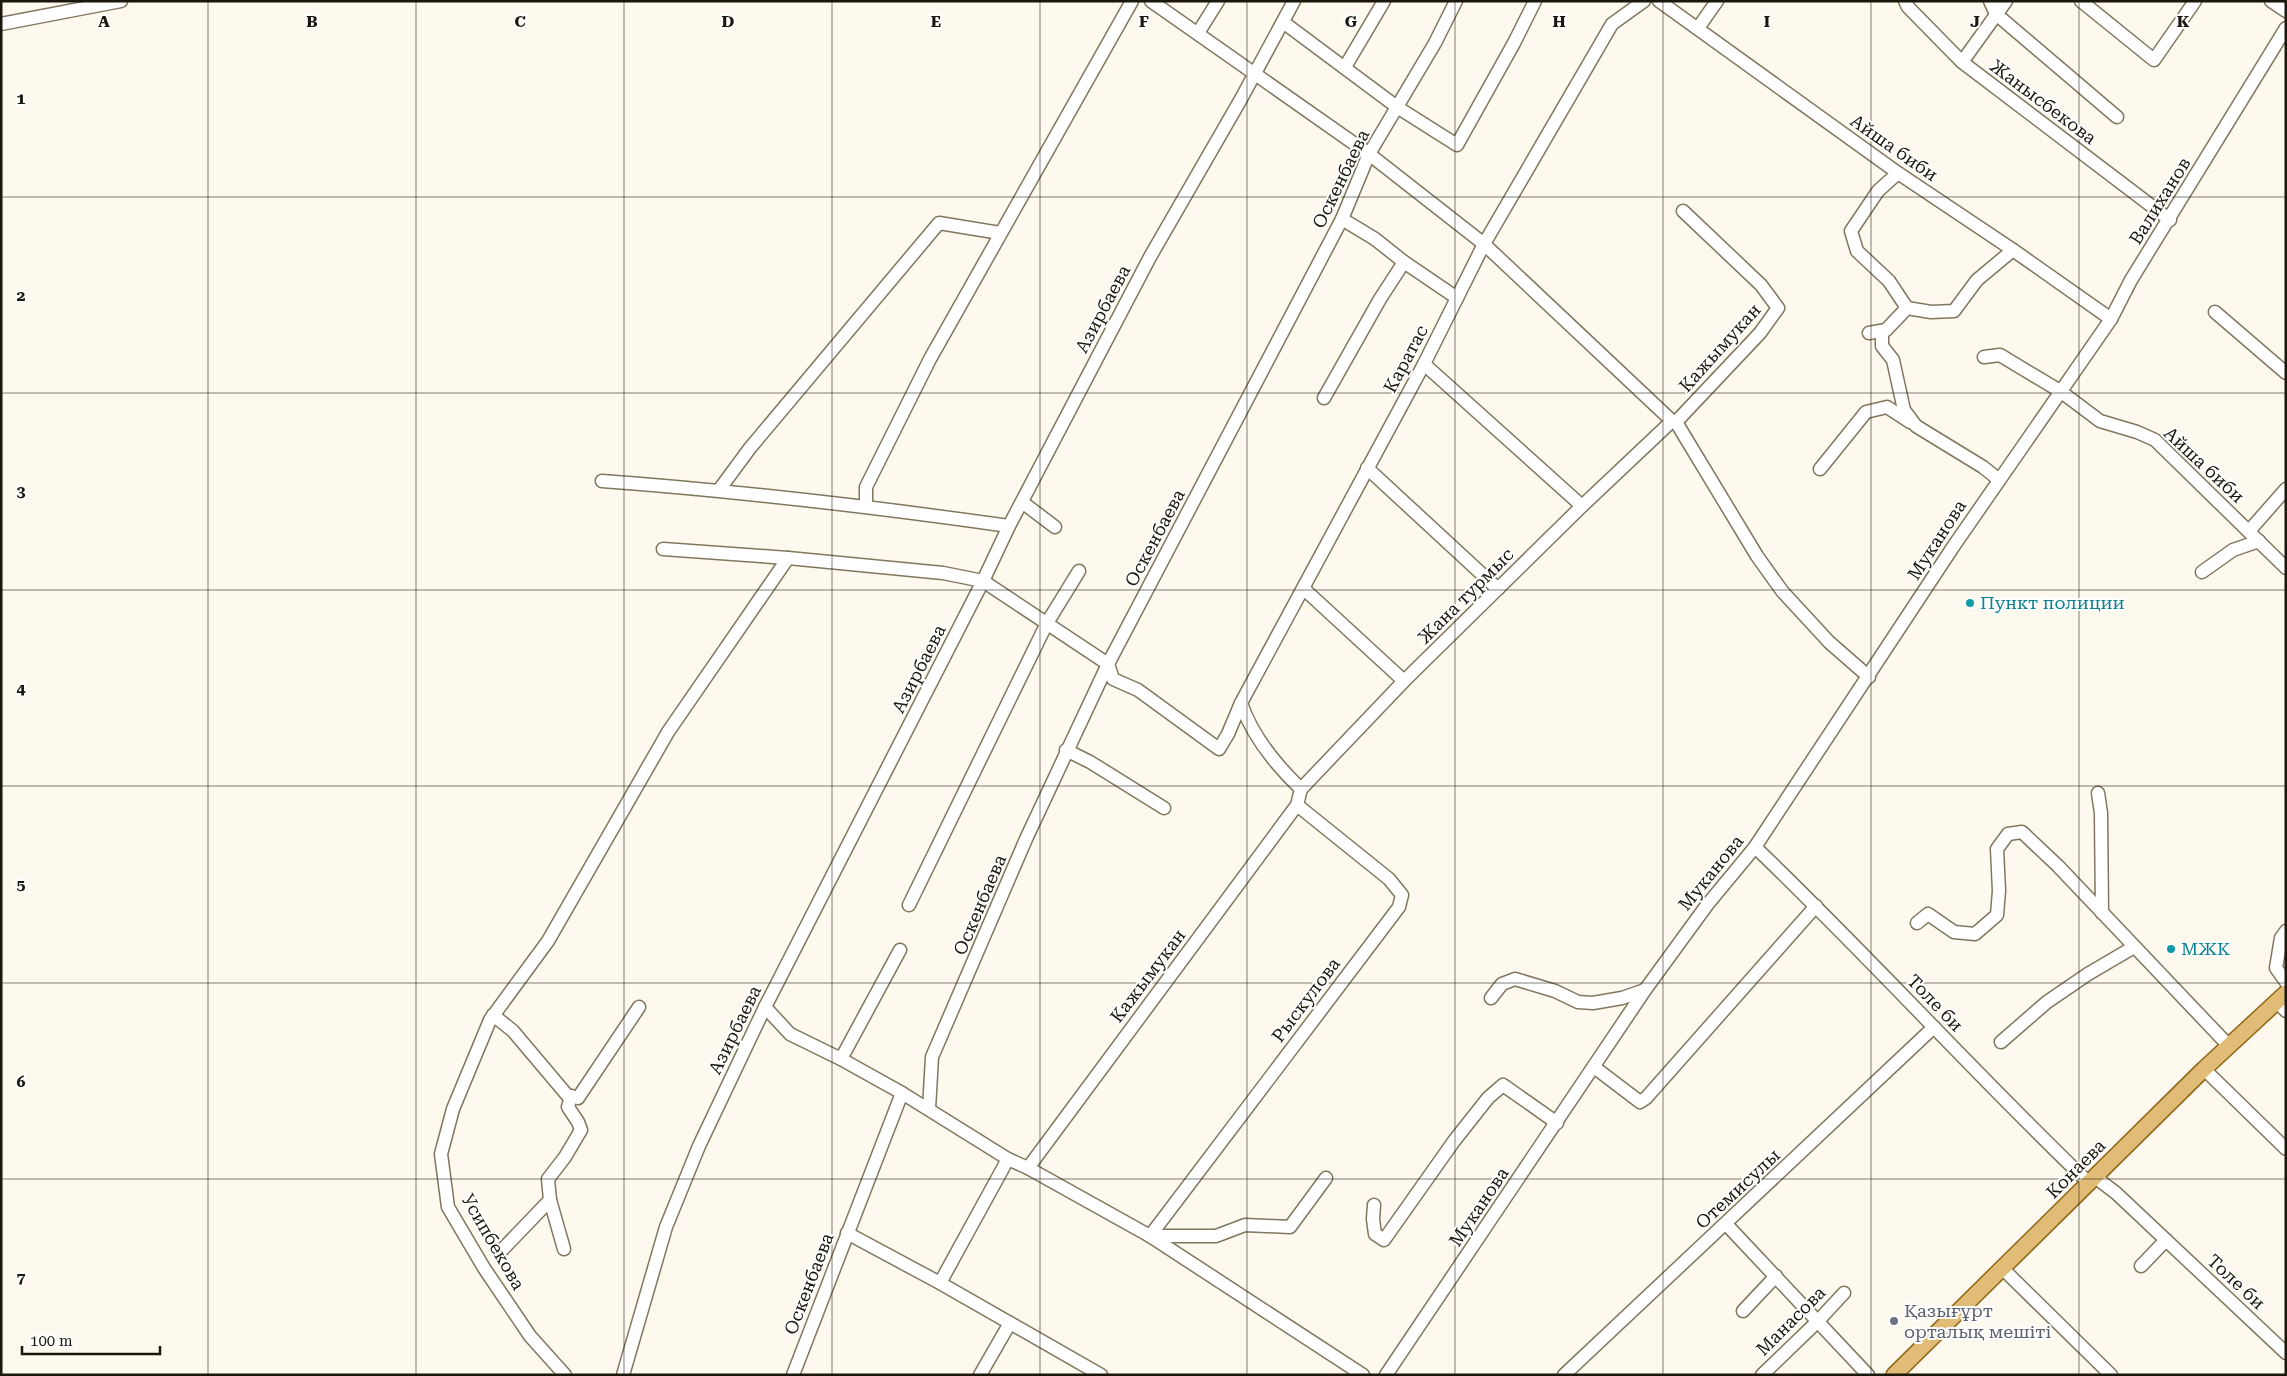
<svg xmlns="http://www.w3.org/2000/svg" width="2287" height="1376" font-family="'Roboto Serif',serif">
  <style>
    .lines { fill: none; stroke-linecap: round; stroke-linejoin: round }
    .minor-casing { stroke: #81775f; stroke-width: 15 }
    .major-casing { stroke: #8f6615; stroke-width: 18 }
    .minor { stroke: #fff; stroke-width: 12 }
    .major { stroke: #e1bc76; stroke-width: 15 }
    .grid { fill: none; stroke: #1b170d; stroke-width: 1; stroke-opacity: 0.55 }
    .culture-dot { fill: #0f9aa8; stroke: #fff; stroke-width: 2 }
    .worship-dot { fill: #6b7280; stroke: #fff; stroke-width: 2 }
    .labels { text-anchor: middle; stroke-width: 4; stroke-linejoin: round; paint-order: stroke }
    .street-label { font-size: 18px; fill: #1b170d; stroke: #fff }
    .culture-label { font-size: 18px; fill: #0d838f; stroke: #fff; text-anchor: start }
    .worship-label { font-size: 18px; fill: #5b616d; stroke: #fff; text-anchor: start }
    .grid-label { font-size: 16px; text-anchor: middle; font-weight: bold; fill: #1b170d; stroke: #fff; stroke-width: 4; stroke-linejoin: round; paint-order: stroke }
  </style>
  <rect width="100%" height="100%" fill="#fdf9ee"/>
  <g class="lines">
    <defs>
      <g id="minor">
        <path d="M 1151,1 L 1369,154 L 1484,244 L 1672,421 L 1676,422 L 1757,556 L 1782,591 L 1829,642 L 1869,677"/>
        <path d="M 1659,1 L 1898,173 L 2013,250 L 2111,319"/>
        <path d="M 1905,1 L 1908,7 L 1962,62 L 2170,220"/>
        <path d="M 1990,1 L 1996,14 L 2117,117"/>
        <path d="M 2081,1 L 2154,60 L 2195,1"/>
        <path d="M 2271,1 L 2286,11"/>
        <path d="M 1283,22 L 1397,107 L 1457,145 L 1514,43 L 1535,1"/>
        <path d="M 1,24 L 121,1"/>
        <path d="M 1698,28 L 1717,1"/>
        <path d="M 1198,33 L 1218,1"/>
        <path d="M 1962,62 L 2006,1"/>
        <path d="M 1345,67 L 1384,1"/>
        <path d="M 1342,219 L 1375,239 L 1404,262"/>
        <path d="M 1907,308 L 1931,312 L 1954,311 L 1977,280 L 2013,250"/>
        <path d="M 2215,312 L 2286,373"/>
        <path d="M 1882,331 L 1882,346 L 1893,360 L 1904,410 L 1916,426 L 1983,467 L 1998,479"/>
        <path d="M 1869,333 L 1886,330 L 1907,308 L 1889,281 L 1857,251 L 1851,231 L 1878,191 L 1898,173"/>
        <path d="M 1984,357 L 2000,355 L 2060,391 L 2100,421 L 2137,432 L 2155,440 L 2286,568"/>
        <path d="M 1424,364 L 1582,506"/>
        <path d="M 1324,398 L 1380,299 L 1404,262 L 1457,298"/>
        <path d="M 1676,422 L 1760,333 L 1778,308 L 1761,285 L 1683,211"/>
        <path d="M 1367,468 L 1498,589"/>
        <path d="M 1820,469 L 1866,412 L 1887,407 L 1910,422"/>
        <path d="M 602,481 C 738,491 874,507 1009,526"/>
        <path d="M 719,490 L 750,448 L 939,223 L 1000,233"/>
        <path d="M 1022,502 L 1055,527"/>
        <path d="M 866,506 L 866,487 L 930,359 L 1132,1"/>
        <path d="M 2249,531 L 2286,489"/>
        <path d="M 663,549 L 788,558 L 943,573 L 983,581 L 1108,664 L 1113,679 L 1138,690 L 1219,749 L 1228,734 L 1241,703 L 1424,364 L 1484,244 L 1612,24 L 1644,1"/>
        <path d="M 2202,572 L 2233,550 L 2259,541"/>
        <path d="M 1304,589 L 1404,681"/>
        <path d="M 1241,703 C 1252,736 1276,765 1301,789"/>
        <path d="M 1066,750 L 1090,762 L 1164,808"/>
        <path d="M 2098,793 L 2101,813 L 2102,913"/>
        <path d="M 1755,847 C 1869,956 1975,1074 2089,1183"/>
        <path d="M 909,905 L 1047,623 L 1079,571"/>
        <path d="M 1917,923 L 1928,914 L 1954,932 L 1975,934 L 1997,915 L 1999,891 L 1997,849 L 2008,834 L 2022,832 L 2058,866 L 2229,1046"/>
        <path d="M 2286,931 L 2281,938 L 2276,968 L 2286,982"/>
        <path d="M 1491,998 L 1502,984 L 1515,979 L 1555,991 L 1578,1002 L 1593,1003 L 1622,998 L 1645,990"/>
        <path d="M 2276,1001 L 2286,1011"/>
        <path d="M 765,1007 L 790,1034 L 841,1059 L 902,1093 L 1008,1159 L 1028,1168 L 1150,1236 L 1363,1375"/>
        <path d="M 493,1015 L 513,1031 L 567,1095 L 578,1098 L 639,1007"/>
        <path d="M 2001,1042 L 2047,1002 L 2088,974 L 2134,947"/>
        <path d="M 841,1059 L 900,950"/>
        <path d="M 1594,1067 L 1640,1102 L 1646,1098 L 1816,906"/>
        <path d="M 2204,1069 L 2286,1149"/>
        <path d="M 929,1109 L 932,1057 L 1026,839 L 1108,664 L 1342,219 L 1369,154 L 1435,43 L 1456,1"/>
        <path d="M 1028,1168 L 1297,805 L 1301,789 L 1404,681 L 1582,506 L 1672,421"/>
        <path d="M 2095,1177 L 2116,1193 L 2286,1353"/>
        <path d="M 550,1200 L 564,1249"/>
        <path d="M 1374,1205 L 1373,1219 L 1375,1234 L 1384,1240 L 1454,1141 L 1488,1098 L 1503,1085 L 1557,1123"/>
        <path d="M 1726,1224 L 1868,1375"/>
        <path d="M 847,1233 L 940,1283 L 1101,1375"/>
        <path d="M 1150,1236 L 1399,907 L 1402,895 L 1389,879 L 1297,805"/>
        <path d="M 1150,1236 L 1216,1236 L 1245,1225 L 1290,1227 L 1326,1178"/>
        <path d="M 502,1250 L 550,1200 L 548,1179 L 565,1157 L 581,1130 L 578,1122 L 568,1107 L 571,1096"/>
        <path d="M 2141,1266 L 2166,1240"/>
        <path d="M 2002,1268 L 2111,1375"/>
        <path d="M 940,1283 L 1008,1159"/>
        <path d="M 1743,1311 L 1776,1276"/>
        <path d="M 565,1375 L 530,1336 L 484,1268 L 448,1207 L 441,1154 L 453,1109 L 490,1020 L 548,941 L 668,732 L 788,558"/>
        <path d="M 623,1375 L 666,1227 L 699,1146 L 765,1007 L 983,581 L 1009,526 L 1150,257 L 1241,99 L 1294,1"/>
        <path d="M 793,1375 L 902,1093"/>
        <path d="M 980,1375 L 1010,1323"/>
        <path d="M 1386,1375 L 1645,990 L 1707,905 L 1755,847 L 1953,547 L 2111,319 L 2131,280 L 2286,28"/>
        <path d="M 1564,1375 L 1934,1027"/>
        <path d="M 1762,1375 L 1818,1321 L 1844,1293"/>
      </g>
      <path id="major" d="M 1894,1375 L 2204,1069 L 2286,993"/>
    </defs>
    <use href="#minor" class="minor-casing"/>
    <use href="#major" class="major-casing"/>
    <use href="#minor" class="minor"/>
    <use href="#major" class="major"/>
  </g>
  <path class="grid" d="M 208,1 L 208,1375M 416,1 L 416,1375M 624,1 L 624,1375M 832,1 L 832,1375M 1040,1 L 1040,1375M 1247,1 L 1247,1375M 1455,1 L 1455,1375M 1663,1 L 1663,1375M 1871,1 L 1871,1375M 2079,1 L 2079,1375M 1,197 L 2286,197M 1,393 L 2286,393M 1,590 L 2286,590M 1,786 L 2286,786M 1,983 L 2286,983M 1,1179 L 2286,1179"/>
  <g class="culture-dot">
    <circle cx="1970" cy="603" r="5"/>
    <circle cx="2171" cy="949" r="5"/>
  </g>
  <circle class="worship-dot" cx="1894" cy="1321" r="5"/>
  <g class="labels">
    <g class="street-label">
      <text transform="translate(2043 102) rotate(37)" y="6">Жанысбекова</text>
      <text transform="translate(1894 148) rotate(35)" y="6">Айша биби</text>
      <text transform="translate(1341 179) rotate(-64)" y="6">Оскенбаева</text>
      <text transform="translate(2160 201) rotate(-58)" y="6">Валиханов</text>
      <text transform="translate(1103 309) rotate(-62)" y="6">Азирбаева</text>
      <text transform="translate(1720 348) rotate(-48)" y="6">Кажымукан</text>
      <text transform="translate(1406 359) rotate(-62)" y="6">Каратас</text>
      <text transform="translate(2204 465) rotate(43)" y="6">Айша биби</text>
      <text transform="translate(1155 538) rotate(-62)" y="6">Оскенбаева</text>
      <text transform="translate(1937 540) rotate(-57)" y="6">Муканова</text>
      <text transform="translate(1466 596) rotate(-45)" y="6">Жана турмыс</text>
      <text transform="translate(919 669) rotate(-63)" y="6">Азирбаева</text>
      <text transform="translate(1711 873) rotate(-51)" y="6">Муканова</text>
      <text transform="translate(980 905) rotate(-67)" y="6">Оскенбаева</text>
      <text transform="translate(1148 976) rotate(-53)" y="6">Кажымукан</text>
      <text transform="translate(1306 1000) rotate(-53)" y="6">Рыскулова</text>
      <text transform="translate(1935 1003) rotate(46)" y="6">Толе би</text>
      <text transform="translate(735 1030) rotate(-64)" y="6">Азирбаева</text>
      <text transform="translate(2076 1169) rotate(-45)" y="6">Конаева</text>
      <text transform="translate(1738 1189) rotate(-43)" y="6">Отемисулы</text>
      <text transform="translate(1479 1207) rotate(-56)" y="6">Муканова</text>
      <text transform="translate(493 1242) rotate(60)" y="6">Усипбекова</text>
      <text transform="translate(2236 1282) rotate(43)" y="6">Толе би</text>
      <text transform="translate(809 1284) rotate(-69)" y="6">Оскенбаева</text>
      <text transform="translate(1791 1321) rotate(-45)" y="6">Манасова</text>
    </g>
    <g class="culture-label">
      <text x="1980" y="609">Пункт полиции</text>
      <text x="2181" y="955">МЖК</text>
    </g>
    <g class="worship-label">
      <text x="1904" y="1317">Қазығұрт<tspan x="1904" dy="21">орталық мешіті</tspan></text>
    </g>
  </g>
  <g class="grid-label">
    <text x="104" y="27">A</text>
    <text x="312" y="27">B</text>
    <text x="520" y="27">C</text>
    <text x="728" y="27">D</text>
    <text x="936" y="27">E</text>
    <text x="1144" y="27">F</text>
    <text x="1351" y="27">G</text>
    <text x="1559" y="27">H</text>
    <text x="1767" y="27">I</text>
    <text x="1975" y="27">J</text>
    <text x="2183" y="27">K</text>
    <text x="21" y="104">1</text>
    <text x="21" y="301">2</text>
    <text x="21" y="497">3</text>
    <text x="21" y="694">4</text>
    <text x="21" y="890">5</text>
    <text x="21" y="1087">6</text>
    <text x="21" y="1283">7</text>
  </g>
  <rect width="2287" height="1376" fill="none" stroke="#1b170d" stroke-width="5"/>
  <path d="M22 1346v8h138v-8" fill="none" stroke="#1b170d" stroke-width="2.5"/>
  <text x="30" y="1346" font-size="15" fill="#1b170d" stroke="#ffffff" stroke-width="4" paint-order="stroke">100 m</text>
</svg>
